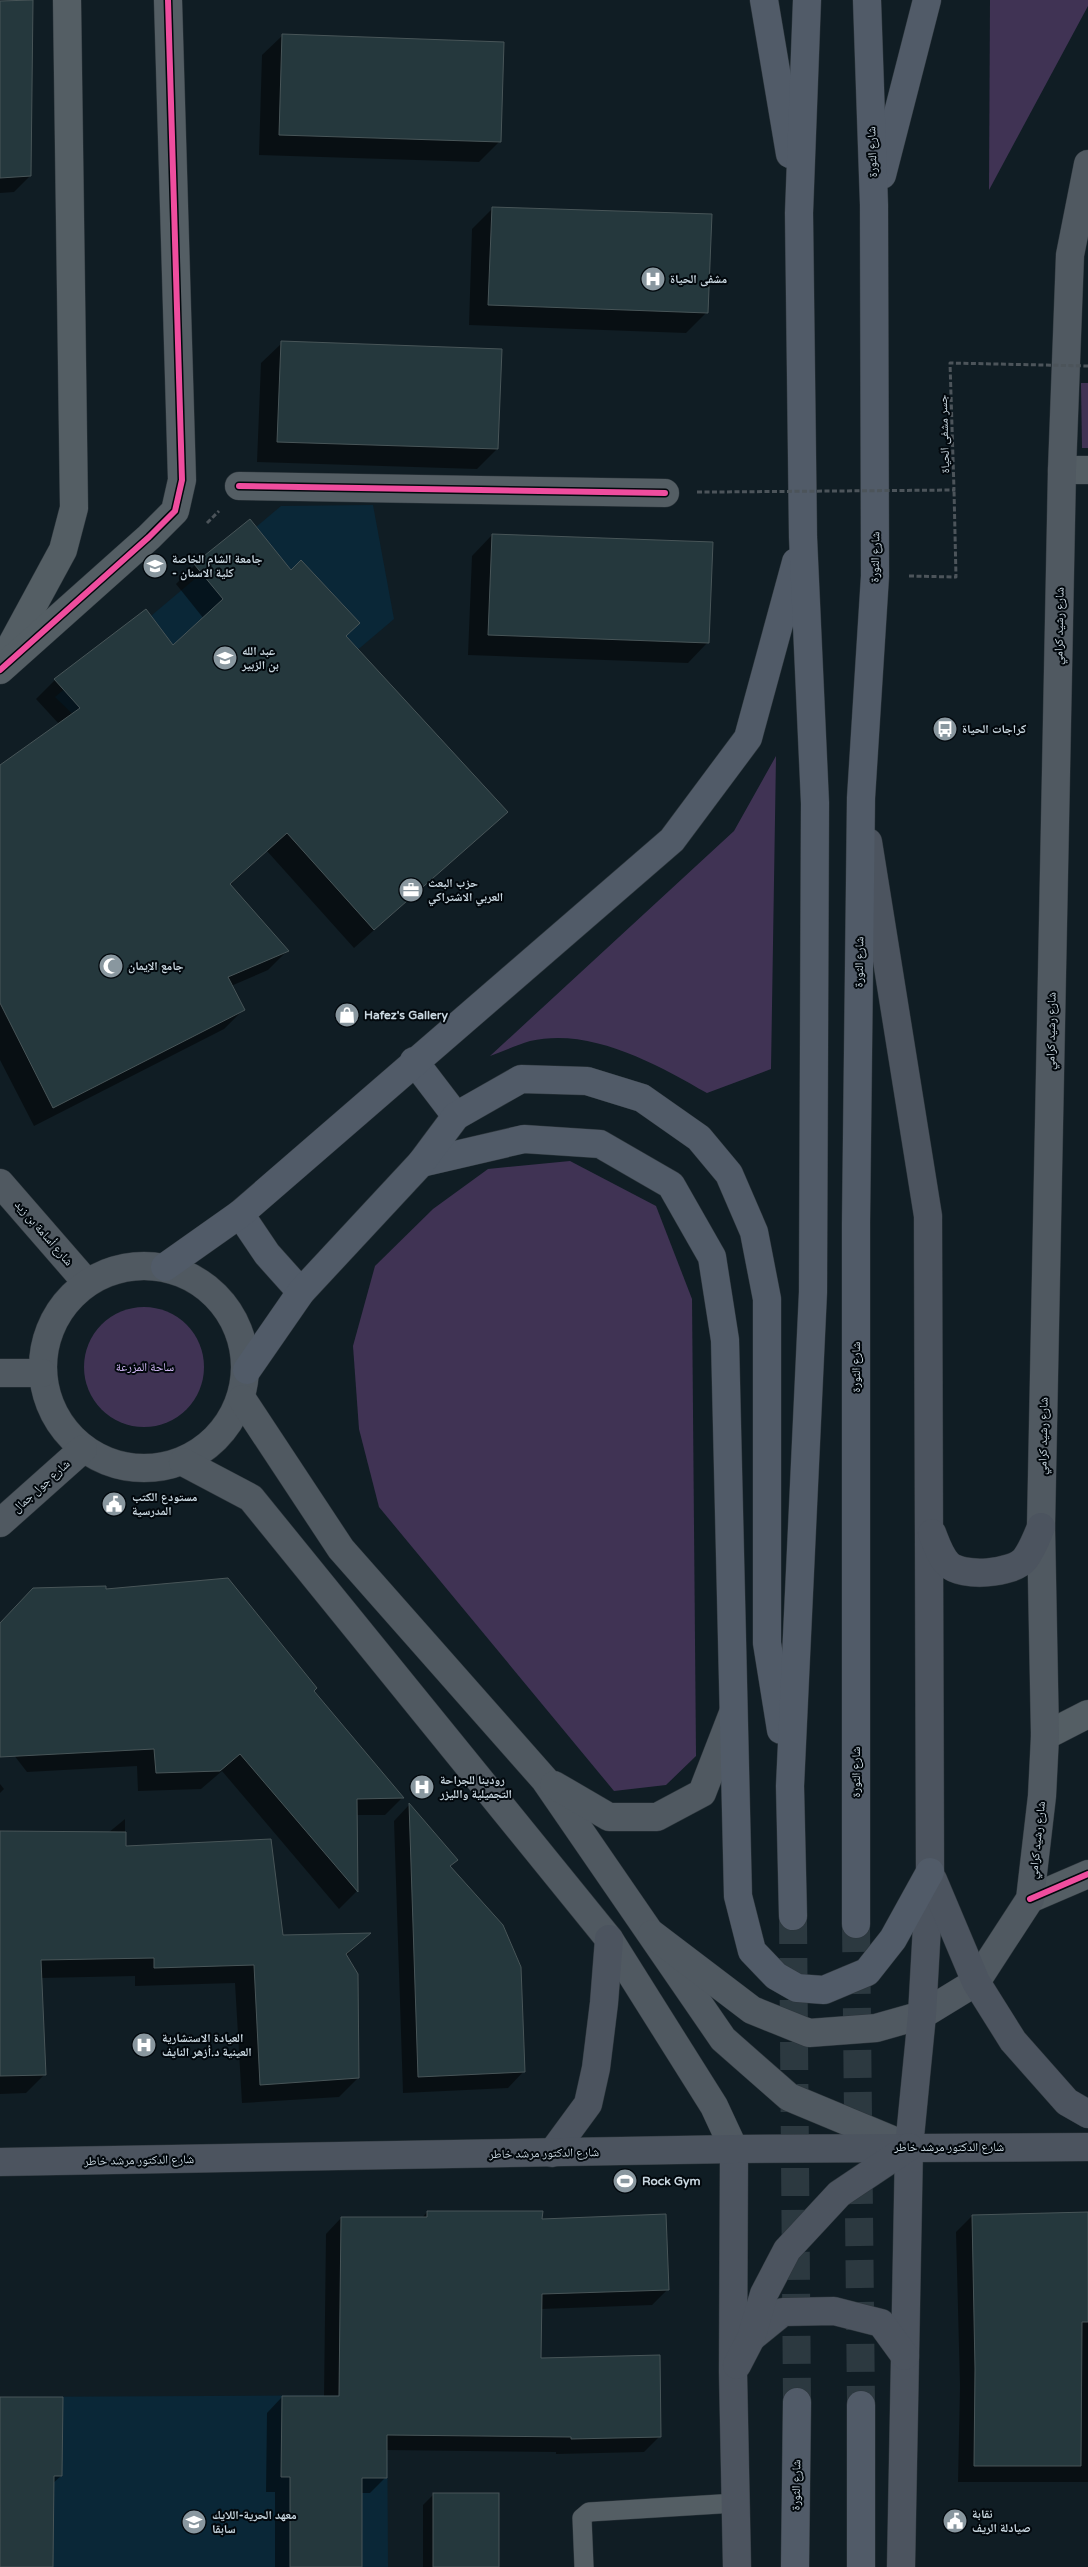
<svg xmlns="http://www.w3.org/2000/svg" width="1088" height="2567" font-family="'Varela Round','Noto Naskh Arabic',sans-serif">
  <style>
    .built { fill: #0a2737 }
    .green { fill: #403354 }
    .shadow { fill: #0007 }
    .building { fill: #25383d; stroke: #485558 }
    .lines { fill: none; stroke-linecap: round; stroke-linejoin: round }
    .highway-tunnel { stroke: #2c3940; stroke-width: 28; stroke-dasharray: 28 14; stroke-linecap: butt }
    .lane-casing { stroke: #2d363c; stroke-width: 20 }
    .street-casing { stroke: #2d363c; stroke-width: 29 }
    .secondary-casing { stroke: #2d363c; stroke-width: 29 }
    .primary-casing { stroke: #2d363c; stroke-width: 29 }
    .highway-casing { stroke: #2d363c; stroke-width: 29 }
    .path { stroke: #4c545a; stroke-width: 3; stroke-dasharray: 5 2.5; stroke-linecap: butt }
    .lane { stroke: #545e64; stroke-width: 19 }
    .street { stroke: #545e64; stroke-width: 28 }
    .secondary { stroke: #505961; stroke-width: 28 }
    .primary { stroke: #4c545f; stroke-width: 28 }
    .highway { stroke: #515b68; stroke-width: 28 }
    .path-bridge { stroke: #4c545a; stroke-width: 3; stroke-dasharray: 5 2.5; stroke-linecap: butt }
    .cycleway-casing { stroke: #02080d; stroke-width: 9 }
    .cycleway { stroke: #ef4d9e; stroke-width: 6 }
    .labels { text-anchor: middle; stroke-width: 4; stroke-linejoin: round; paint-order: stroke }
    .street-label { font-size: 12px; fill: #cad8e1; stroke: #02080d }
    .poi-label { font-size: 12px; font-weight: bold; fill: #cad8e1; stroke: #02080d; text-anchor: start }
    .park-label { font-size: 12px; fill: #d7bcfa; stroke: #02080d }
  </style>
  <rect width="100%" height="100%" fill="#101d24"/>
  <g class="built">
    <path d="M 373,505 L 394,619 L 170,809 L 55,697 L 281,506 Z"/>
    <path d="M 387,2395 L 388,2567 L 0,2567 L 0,2397 Z"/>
  </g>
  <g class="green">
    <path d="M 990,0 L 1088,0 L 1088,6 L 989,190 Z"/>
    <path d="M 1081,383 L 1088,383 L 1088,448 L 1082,448 Z"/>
    <path d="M 776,756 L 771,1069 L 707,1093 C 656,1064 591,1027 530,1041 C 517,1045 503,1051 490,1056 L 734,831 Z"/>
    <path d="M 570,1161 L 656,1206 L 692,1299 L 696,1756 L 666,1785 L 614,1791 L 379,1507 L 359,1429 L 353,1346 L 375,1266 L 433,1209 L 488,1169 Z"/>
    <circle cx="144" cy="1367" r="60"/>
  </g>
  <g class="shadow">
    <path d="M 0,2 L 30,176 L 14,192 L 0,193 Z"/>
    <path d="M 283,35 L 499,142 L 479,162 L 259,155 L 262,55 Z"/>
    <path d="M 493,208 L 707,312 L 686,333 L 469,325 L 472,229 Z"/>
    <path d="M 282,343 L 497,449 L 477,469 L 257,462 L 261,363 Z"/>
    <path d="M 492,535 L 708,642 L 688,663 L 468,655 L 472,556 Z"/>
    <path d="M 195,565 L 345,636 L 506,812 L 354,948 L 267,851 L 230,885 L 287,951 L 268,970 L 231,986 L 243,1010 L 224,1029 L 34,1126 L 0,1060 L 0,766 L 59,724 L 36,699 L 55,680 L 173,647 L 204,619 L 176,584 Z"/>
    <path d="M 105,1590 L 403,1797 L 385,1815 L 356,1815 L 356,1892 L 339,1909 L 222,1771 L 201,1789 L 138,1791 L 137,1766 L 27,1772 L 0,1737 L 0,1624 Z"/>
    <path d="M 0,1784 L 4,1789 L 0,1793 Z"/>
    <path d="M 409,1805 L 456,1860 L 449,1867 L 524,2071 L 508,2088 L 403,2093 L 394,1821 Z"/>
    <path d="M 125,1819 L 125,1848 L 282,1936 L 368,1934 L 346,1956 L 358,2078 L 339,2097 L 242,2103 L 235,1983 L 135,1986 L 135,1976 L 41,1978 L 44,2075 L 26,2093 L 0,2094 L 0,1832 L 69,1865 Z"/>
    <path d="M 427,2212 L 541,2220 L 667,2290 L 652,2305 L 541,2309 L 540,2360 L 660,2436 L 644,2452 L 556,2454 L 556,2452 L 386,2450 L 386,2477 L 370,2493 L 361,2493 L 361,2567 L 275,2567 L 275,2492 L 266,2492 L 267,2413 L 282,2397 L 324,2397 L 326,2234 L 341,2218 L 422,2218 Z"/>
    <path d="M 1088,2214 L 1088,2482 L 958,2482 L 960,2386 L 956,2232 L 972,2216 Z"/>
    <path d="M 0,2399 L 61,2476 L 52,2484 L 52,2567 L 0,2567 Z"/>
    <path d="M 434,2494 L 498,2567 L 423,2567 L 423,2505 Z"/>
  </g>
  <g class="building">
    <path d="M 33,0 L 31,176 L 0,178 L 0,1 Z"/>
    <path d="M 282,34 L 504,42 L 501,142 L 279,135 Z"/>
    <path d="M 492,207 L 712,214 L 708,313 L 488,305 Z"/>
    <path d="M 281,341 L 502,349 L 498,449 L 277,442 Z"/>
    <path d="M 250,519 L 291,570 L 301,560 L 360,623 L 346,636 L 508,812 L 374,930 L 287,833 L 230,884 L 289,951 L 228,977 L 245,1010 L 53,1108 L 0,1003 L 0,765 L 80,708 L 54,679 L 146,609 L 173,645 L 223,599 L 194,564 Z"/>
    <path d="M 492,534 L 713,542 L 709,643 L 488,635 Z"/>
    <path d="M 228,1578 L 317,1688 L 314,1691 L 404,1798 L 357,1799 L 358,1892 L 240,1754 L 220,1771 L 156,1773 L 154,1749 L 0,1757 L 0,1623 L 33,1588 L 106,1586 L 106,1589 Z"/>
    <path d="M 409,1803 L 458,1860 L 450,1866 L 503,1925 L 521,1967 L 525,2072 L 418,2077 Z"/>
    <path d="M 0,1831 L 126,1832 L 126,1846 L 271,1839 L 283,1935 L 371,1933 L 346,1954 L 358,1974 L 359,2078 L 260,2085 L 254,1965 L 154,1968 L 154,1958 L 41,1960 L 46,2075 L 0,2076 Z"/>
    <path d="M 427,2211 L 543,2211 L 542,2219 L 666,2214 L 669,2290 L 542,2294 L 541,2358 L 660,2355 L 661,2437 L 571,2439 L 571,2437 L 387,2435 L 387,2478 L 362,2478 L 362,2567 L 290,2567 L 290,2477 L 281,2477 L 282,2396 L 339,2396 L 341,2217 L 427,2217 Z"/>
    <path d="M 1088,2212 L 1088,2322 L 1082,2322 L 1081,2466 L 974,2466 L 975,2369 L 972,2215 Z"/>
    <path d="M 0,2397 L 63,2397 L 62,2476 L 54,2476 L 53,2567 L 0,2567 Z"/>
    <rect x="433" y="2493" width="66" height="74"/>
  </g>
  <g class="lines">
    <g class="highway-tunnel">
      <path d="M 793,1916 L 797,2402"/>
      <path d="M 856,1924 L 861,2405"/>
    </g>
    <defs>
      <path id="lane" d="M 584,2567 L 582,2518 L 589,2512 L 736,2503"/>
      <g id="street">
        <path d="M 1062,470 L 1088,470"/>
        <path d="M 239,486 L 665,493"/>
        <path d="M 6,655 L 63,550 L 74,508 L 67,0"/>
        <path d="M 0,670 L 149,537 L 175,511 L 182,480 L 168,0"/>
        <path d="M 1045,1736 L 1088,1714"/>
        <path d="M 1030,1899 L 1088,1874"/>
      </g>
      <g id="secondary">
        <path d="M 0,1183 L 87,1283"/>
        <circle cx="144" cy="1367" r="101"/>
        <path d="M 0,1373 L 42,1373"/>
        <path d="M 242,1399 L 341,1549 L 545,1780 L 723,2039 L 789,2097 L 909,2147"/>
        <path d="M 183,1462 L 251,1498 L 609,1939 L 714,2106 L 734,2149"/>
        <path d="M 0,1523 L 83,1449"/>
        <path d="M 554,1785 L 609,1817 L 657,1817 L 702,1793 L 733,1713"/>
        <path d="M 652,1934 L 752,2010 L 809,2033 L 876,2028 L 922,2015 L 976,1982 L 1030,1899 L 1042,1796 L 1045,1736 L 1041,1527 L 1062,470 L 1070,255 L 1088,164"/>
      </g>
      <g id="primary">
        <path d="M 868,842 L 928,1216 L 930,1872 L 922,2015 L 909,2147 L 901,2567"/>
        <path d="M 932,1533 C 936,1543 940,1556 948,1564 C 962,1578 1013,1574 1025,1559 C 1032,1550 1037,1537 1041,1527"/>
        <path d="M 933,1880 L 976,1982 L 1013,2041 L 1067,2102 L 1088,2114"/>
        <path d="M 734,2149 L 733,2372 L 737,2567"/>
        <path d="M 552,2153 L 588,2104 L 596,2068 L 604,2003 L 609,1939"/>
        <path d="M 0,2162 L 734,2149 L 1088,2147"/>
        <path d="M 751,2338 L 783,2312 L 834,2311 L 881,2323 L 905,2356"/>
        <path d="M 737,2365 L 751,2338 L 764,2294 L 787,2250 L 839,2194 L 909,2147"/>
      </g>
      <g id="highway">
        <path d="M 764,0 L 790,154"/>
        <path d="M 882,175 L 927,0"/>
        <path d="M 414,1061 L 456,1116"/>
        <path d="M 421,1163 L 524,1139 L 600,1144 L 671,1185 L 712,1257 L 725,1340 L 738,1896 L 752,1951 L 776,1976 L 797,1988 L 824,1990 L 867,1972 L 893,1939 L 930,1872"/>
        <path d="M 240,1214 L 267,1254 L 301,1292"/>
        <path d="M 165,1267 L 240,1214 L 672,840 L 748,738 L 796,562"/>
        <path d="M 247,1370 L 301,1292 L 421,1163 L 456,1116 L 521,1079 L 587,1081 L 642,1098 L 699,1138 L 729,1174 L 754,1232 L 767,1299 L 767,1643 L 781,1730"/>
        <path d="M 793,1916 L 790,1786 L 813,1292 L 815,803 L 803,537 L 799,213 L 807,0"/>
        <path d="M 856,1924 L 856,1223 L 861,798 L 875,576 L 874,205 L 867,0"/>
        <path d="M 795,2567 L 797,2402"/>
        <path d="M 861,2567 L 861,2405"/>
      </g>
    </defs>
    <use href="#lane" class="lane-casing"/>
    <use href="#street" class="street-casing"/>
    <use href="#secondary" class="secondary-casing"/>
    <use href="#primary" class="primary-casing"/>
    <use href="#highway" class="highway-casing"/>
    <g class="path">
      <path d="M 697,492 L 712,492"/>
      <path d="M 207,523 L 219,511"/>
      <path d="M 909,576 L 956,577 L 954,490"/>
    </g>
    <use href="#lane" class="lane"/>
    <use href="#street" class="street"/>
    <use href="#secondary" class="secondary"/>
    <use href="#primary" class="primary"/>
    <use href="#highway" class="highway"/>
    <path class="path-bridge" d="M 712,492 L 954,490 L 950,363 L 1088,366"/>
    <defs>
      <g id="cycleway">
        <path d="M 239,486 L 665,493"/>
        <path d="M 0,670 L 149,537 L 175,511 L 182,480 L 168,0"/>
        <path d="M 1030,1899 L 1088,1874"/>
      </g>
    </defs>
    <use href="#cycleway" class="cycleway-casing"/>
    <use href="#cycleway" class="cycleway"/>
  </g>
  <defs>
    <symbol id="hospital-disc" viewBox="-11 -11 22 22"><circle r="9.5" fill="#89979f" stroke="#02080d"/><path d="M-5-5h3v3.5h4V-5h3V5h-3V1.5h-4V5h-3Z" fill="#fff"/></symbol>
    <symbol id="university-disc" viewBox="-11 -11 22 22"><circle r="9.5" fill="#89979f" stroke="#02080d"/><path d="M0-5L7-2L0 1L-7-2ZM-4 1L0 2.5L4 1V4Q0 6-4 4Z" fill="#fff"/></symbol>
    <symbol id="school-disc" viewBox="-11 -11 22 22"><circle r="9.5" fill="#89979f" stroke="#02080d"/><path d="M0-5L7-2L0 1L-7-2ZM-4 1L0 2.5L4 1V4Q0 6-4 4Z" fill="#fff"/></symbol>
    <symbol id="bus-disc" viewBox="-11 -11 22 22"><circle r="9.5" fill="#89979f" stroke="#02080d"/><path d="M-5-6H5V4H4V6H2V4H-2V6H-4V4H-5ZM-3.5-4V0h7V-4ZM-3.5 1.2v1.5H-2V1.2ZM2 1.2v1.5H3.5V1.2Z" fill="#fff"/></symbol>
    <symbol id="office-disc" viewBox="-11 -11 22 22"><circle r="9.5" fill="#89979f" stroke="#02080d"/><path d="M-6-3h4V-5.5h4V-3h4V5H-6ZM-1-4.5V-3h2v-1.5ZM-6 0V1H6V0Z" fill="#fff"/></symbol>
    <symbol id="mosque-disc" viewBox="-11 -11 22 22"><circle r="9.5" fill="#89979f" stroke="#02080d"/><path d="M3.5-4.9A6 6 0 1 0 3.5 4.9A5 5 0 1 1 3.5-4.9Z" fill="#fff"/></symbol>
    <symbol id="shop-disc" viewBox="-11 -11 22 22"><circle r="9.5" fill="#89979f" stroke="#02080d"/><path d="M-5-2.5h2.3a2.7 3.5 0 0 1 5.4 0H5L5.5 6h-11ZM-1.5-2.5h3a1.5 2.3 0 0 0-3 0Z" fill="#fff"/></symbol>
    <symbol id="civic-disc" viewBox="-11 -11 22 22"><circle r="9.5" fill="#89979f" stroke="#02080d"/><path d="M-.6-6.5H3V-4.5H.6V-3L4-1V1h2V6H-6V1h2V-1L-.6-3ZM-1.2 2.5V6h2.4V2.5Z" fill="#fff"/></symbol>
    <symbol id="stadium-disc" viewBox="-11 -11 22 22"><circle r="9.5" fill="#89979f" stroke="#02080d"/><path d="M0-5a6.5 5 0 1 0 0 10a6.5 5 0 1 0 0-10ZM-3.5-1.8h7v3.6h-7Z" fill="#fff"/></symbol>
  </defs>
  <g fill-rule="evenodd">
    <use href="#hospital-disc" x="639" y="265" width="28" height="28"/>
    <use href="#university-disc" x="141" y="552" width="28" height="28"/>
    <use href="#school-disc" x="211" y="644" width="28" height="28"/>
    <use href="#bus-disc" x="931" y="715" width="28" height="28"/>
    <use href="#office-disc" x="397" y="876" width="28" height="28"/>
    <use href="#mosque-disc" x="97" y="952" width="28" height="28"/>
    <use href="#shop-disc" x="333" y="1001" width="28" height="28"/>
    <use href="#civic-disc" x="100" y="1490" width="28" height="28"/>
    <use href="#hospital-disc" x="408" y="1773" width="28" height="28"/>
    <use href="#hospital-disc" x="130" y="2031" width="28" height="28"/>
    <use href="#stadium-disc" x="611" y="2167" width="28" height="28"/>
    <use href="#civic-disc" x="941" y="2507" width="28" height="28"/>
    <use href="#school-disc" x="180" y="2508" width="28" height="28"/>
  </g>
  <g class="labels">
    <g class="street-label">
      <text transform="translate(872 152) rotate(-92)" y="4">شارع الثورة</text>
      <text transform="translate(944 434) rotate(-92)" y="4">جسر مشفى الحياة</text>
      <text transform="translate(875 557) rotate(-89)" y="4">شارع الثورة</text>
      <text transform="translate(1059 626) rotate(-89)" y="4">شارع رشيد كرامي</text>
      <text transform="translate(859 962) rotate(-89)" y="4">شارع الثورة</text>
      <text transform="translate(1051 1031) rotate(-89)" y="4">شارع رشيد كرامي</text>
      <text transform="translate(44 1233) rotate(49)" y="4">شارع أسامة بن زيد</text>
      <text transform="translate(856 1367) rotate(-90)" y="4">شارع الثورة</text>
      <text transform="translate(1043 1436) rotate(-89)" y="4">شارع رشيد كرامي</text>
      <text transform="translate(41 1486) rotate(-42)" y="4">شارع جول جمال</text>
      <text transform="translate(856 1772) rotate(-90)" y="4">شارع الثورة</text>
      <text transform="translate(1037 1840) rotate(-84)" y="4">شارع رشيد كرامي</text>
      <text x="949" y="2151">شارع الدكتور مرشد خاطر</text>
      <text transform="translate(544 2153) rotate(-1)" y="4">شارع الدكتور مرشد خاطر</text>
      <text transform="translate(139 2160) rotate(-1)" y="4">شارع الدكتور مرشد خاطر</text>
      <text transform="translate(796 2485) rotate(-89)" y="4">شارع الثورة</text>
    </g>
    <g class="poi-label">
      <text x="670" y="283">مشفى الحياة</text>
      <text x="172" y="563">جامعة الشام الخاصة<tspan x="172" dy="14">- كلية الاسنان</tspan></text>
      <text x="242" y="655">عبد الله<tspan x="242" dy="14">بن الزبير</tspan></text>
      <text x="962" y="733">كراجات الحياة</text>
      <text x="428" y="887">حزب البعث<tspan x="428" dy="14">العربي الاشتراكي</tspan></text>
      <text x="128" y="970">جامع الإيمان</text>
      <text x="364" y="1019">Hafez's Gallery</text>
      <text x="132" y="1501">مستودع الكتب<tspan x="132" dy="14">المدرسية</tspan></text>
      <text x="440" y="1784">رودينا للجراحة<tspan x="440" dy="14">التجميلية والليزر</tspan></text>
      <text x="162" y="2042">العيادة الاستشارية<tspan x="162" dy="14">العينية د.أزهر النايف</tspan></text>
      <text x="642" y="2185">Rock Gym</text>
      <text x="972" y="2518">نقابة<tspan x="972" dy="14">صيادلة الريف</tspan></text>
      <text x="212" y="2519">معهد الحرية-اللايك<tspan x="212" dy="14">سابقا</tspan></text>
    </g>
    <g class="park-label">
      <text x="145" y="1371">ساحة المزرعة</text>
    </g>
  </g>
</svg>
